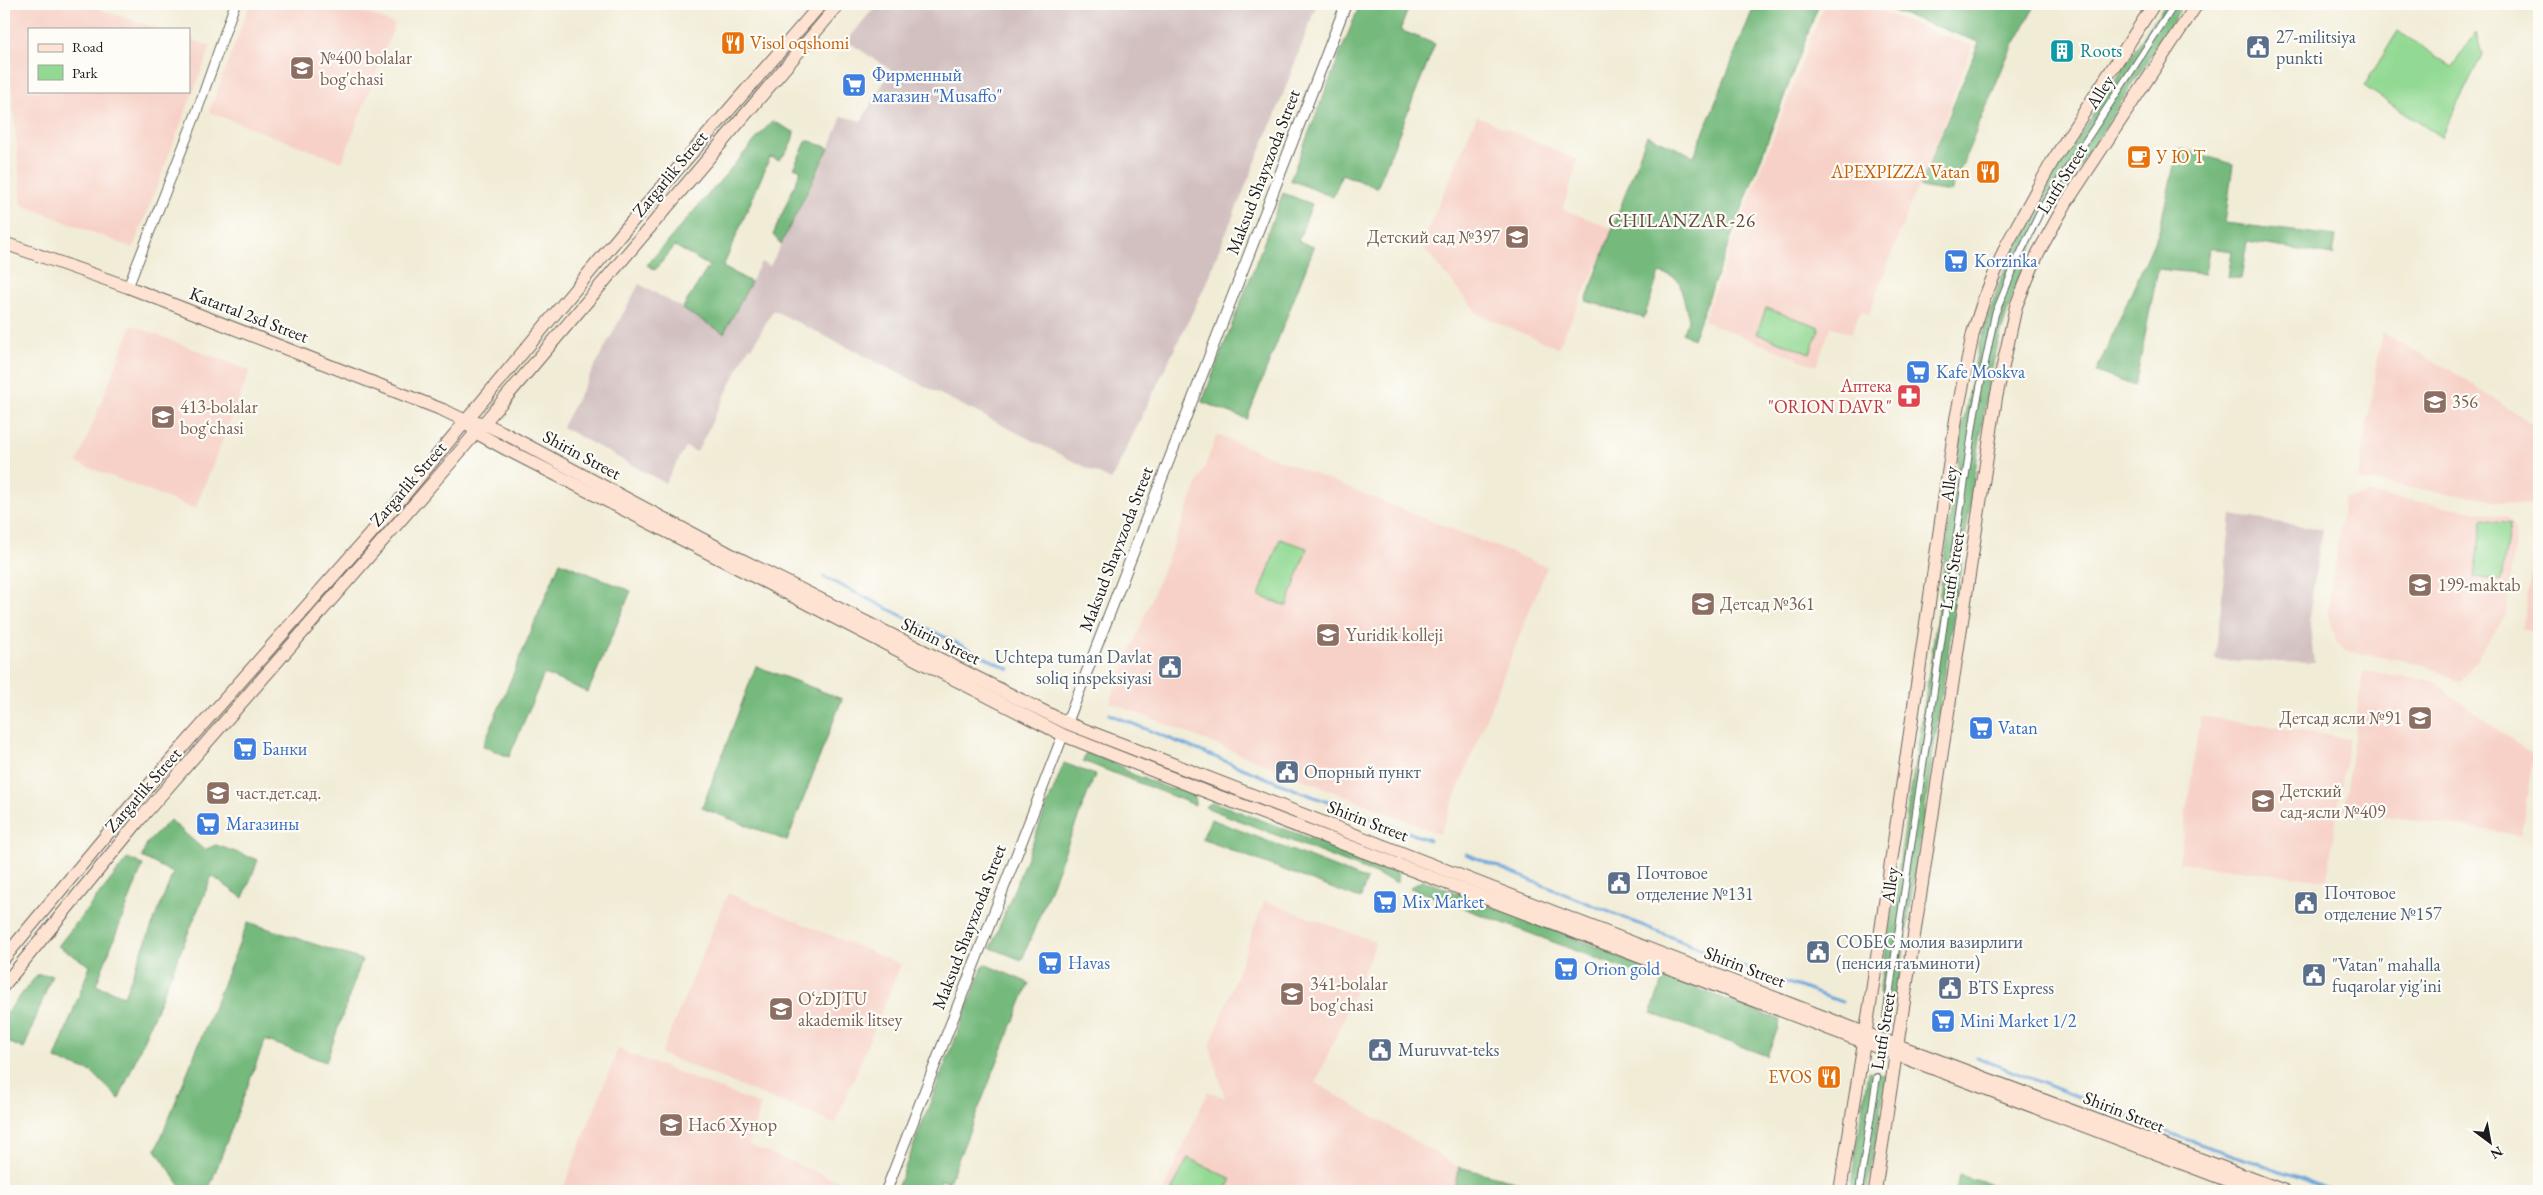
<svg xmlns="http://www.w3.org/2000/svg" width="2543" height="1195" font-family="'EB Garamond',serif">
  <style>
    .built { fill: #f7d1c7 }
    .industrial { fill: #d2bfc0 }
    .green { fill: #92d993; stroke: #577a58 }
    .forest { fill: #75b97d; stroke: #486a4c }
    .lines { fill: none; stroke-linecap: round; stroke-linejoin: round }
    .stream { stroke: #6da6dc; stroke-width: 3 }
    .pedestrian-casing { stroke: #67655d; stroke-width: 8 }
    .minor-casing { stroke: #67655d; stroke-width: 11 }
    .tertiary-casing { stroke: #67655d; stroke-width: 12 }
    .secondary-casing { stroke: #67655d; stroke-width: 14 }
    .pedestrian { stroke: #fff; stroke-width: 6 }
    .minor { stroke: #fff; stroke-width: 9 }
    .tertiary { stroke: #fff; stroke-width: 10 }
    .secondary { stroke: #fee3d2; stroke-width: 12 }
    .labels { text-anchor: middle; stroke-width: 4.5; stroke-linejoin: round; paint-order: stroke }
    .service-label { font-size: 18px; fill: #4e5e75; stroke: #fdfcf7; text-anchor: start }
    .food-label { font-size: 18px; fill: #c56008; stroke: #fdfcf7; text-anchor: start }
    .culture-label { font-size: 18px; fill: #0d838f; stroke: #fdfcf7; text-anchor: start }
    .education-label { font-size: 18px; fill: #785e54; stroke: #fdfcf7; text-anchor: start }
    .shop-label { font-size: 18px; fill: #366cbe; stroke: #fdfcf7; text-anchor: start }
    .street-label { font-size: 18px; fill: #1c1c1c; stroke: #fdfcf7 }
    .health-label { font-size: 18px; fill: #be3a42; stroke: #fdfcf7; text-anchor: end }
    .neighbourhood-label { font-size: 19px; letter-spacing: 1px; fill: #664a3e; stroke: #fdfcf7 }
  </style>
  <rect width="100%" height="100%" fill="#fdfcf7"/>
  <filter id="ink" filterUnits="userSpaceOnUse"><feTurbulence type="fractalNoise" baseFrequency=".02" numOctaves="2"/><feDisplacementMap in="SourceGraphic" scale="10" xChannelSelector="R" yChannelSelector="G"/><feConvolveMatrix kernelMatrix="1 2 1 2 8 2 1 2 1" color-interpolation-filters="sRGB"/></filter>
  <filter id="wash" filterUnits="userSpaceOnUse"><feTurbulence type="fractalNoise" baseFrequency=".0096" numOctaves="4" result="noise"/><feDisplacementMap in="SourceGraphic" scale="20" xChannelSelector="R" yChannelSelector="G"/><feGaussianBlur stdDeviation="1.12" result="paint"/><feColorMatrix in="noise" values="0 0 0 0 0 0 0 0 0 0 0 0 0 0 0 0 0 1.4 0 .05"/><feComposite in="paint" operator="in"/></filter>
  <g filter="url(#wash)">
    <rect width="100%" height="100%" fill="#f1ecd6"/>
    <g class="built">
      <path d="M 4,4 L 101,4 L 99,9 L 159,29 L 29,29 L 29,91 L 189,91 L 189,39 L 211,46 L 133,248 L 22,205 Z"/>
      <path d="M 250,4 L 342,4 L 395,24 L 342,162 L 209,112 Z"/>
      <path d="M 1824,4 L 1862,4 L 1972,46 L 1922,182 L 1914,195 L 1869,314 L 1861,311 L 1851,334 L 1831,327 L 1816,366 L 1703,321 Z"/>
      <path d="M 1477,116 L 1578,160 L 1563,209 L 1614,229 L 1558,348 L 1479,315 L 1421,245 Z"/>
      <path d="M 132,325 L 250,371 L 195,509 L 77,463 Z"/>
      <path d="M 2382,332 L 2458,375 L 2539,428 L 2539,447 L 2532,506 L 2358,480 Z"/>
      <path d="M 1217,435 L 1547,567 L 1440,834 L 1110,702 Z"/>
      <path d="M 2368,493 L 2507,517 L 2516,533 L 2506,615 L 2460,684 L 2425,664 L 2345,651 L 2336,641 L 2328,611 L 2344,499 Z"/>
      <path d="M 2539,521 L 2539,631 L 2522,629 Z"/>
      <path d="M 2363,671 L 2433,681 L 2533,756 L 2521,835 L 2344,810 Z"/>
      <path d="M 2200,716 L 2349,738 L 2327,880 L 2179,863 Z"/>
      <path d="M 728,893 L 901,964 L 835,1124 L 661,1054 Z"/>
      <path d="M 1264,901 L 1376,942 L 1316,1083 L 1459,1167 L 1453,1191 L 1163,1191 L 1208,1091 L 1225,1098 L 1210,1046 Z"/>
      <path d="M 618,1049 L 761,1105 L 749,1145 L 863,1191 L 562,1191 Z"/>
    </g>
    <g class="industrial">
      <path d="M 877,4 L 1317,4 L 1276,113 L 1214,262 L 1210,276 L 1111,480 L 773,310 L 752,348 L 749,347 L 697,452 L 686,447 L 665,483 L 562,427 L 639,284 L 725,332 L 761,262 L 770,266 L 824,161 L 842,116 L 861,121 L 891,70 L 847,41 Z"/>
      <path d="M 2231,515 L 2322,529 L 2309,617 L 2314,663 L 2215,660 Z"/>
    </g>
    <g class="green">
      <path d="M 2398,31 L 2452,67 L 2476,32 L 2482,55 L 2441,137 L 2364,86 Z"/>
      <path d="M 1766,308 L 1820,327 L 1810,353 L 1757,334 Z"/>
      <path d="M 2482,520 L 2510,524 L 2501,581 L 2474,577 Z"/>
      <path d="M 1280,539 L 1307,548 L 1287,606 L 1259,596 Z"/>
      <path d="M 1188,1158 L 1232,1179 L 1226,1191 L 1171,1191 Z"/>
    </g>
    <g class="forest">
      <path d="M 1360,4 L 1410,4 L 1400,30 L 1435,44 L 1377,188 L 1342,174 L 1333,197 L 1290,180 Z"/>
      <path d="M 1755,4 L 1819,4 L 1693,339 L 1682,333 L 1689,319 L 1679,281 L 1674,277 L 1659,273 L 1644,318 L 1586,301 L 1647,135 L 1694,156 Z"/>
      <path d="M 1875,4 L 2029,4 L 2035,6 L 2007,57 L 1951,192 L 1920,187 L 1979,42 Z"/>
      <path d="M 2165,4 L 2184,4 L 2049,215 C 2019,269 2001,325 1988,385 L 1897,995 L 1879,993 L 1930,668 L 1962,430 L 1979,343 L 2001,279 L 2035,204 Z"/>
      <path d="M 772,121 L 794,132 C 792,144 788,152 779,160 L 770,157 L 723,267 L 751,282 L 724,333 L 682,309 L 709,266 L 675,246 L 655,270 L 647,265 Z"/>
      <path d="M 807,140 L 829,148 L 781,244 L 773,235 L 801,170 L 794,167 Z"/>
      <path d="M 2178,148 L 2233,164 L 2225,223 L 2336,236 L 2333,255 L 2247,242 L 2241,279 L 2228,277 L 2232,251 L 2209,248 L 2205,274 L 2158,269 L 2135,386 L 2096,372 L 2159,231 Z"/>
      <path d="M 1283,193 L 1312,204 L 1298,241 L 1314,247 L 1247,419 L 1202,402 Z"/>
      <path d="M 560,562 L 631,591 L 588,692 L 544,674 L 509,757 L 483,746 Z"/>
      <path d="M 756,666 L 842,699 L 787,841 L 702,808 Z"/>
      <path d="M 1086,752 L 1115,763 L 1132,774 L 1170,789 L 1184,789 L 1195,794 L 1195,805 L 1083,761 Z"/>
      <path d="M 1064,763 L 1095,775 L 1022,960 L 991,948 Z"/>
      <path d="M 1213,802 L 1397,871 L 1398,883 L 1205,807 Z"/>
      <path d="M 1211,819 L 1367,880 L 1360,899 L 1202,839 Z"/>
      <path d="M 170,820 L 204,850 L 216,845 L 258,860 L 243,898 L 212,876 L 119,1099 L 92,1072 L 55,1059 L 90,966 L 58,946 L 128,858 L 143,865 L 96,985 L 124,996 L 173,873 L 142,857 L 147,843 Z"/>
      <path d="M 1423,880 L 1646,965 L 1646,977 L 1410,888 Z"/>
      <path d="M 248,922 L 362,960 L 326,1062 L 265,1040 L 208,1191 L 184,1191 L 156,1150 Z"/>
      <path d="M 984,964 L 1029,983 L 949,1182 L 941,1180 L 936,1191 L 896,1191 Z"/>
      <path d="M 37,975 L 52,975 L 24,1049 L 4,1040 L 4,1016 Z"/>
      <path d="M 1664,976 L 1781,1020 L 1767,1056 L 1651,1013 Z"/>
      <path d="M 1868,1071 L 1887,1076 L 1867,1191 L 1850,1191 Z"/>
      <path d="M 1459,1167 L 1546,1189 L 1546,1191 L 1453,1191 Z"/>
      <path d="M 1959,1175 L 2012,1191 L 1956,1191 Z"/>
    </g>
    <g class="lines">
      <g class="stream">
        <path d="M 824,577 L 1009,669"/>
        <path d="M 1109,714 L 1301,792 L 1429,840"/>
        <path d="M 1466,854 L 1763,974"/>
        <path d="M 1782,981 L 1842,1002"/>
        <path d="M 1976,1057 L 2185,1139 L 2296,1176 L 2332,1191"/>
      </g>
    </g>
  </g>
  <g filter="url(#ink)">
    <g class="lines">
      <defs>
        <g id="pedestrian">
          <path d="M 1886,1016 L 1975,412 L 1995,314 L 2019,256 L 2043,206 L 2175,4"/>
          <path d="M 1859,1191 L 1877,1077"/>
        </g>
        <path id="minor" d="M 128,287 L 196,114 L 235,4"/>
        <g id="tertiary">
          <path d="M 1067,723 L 1346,4"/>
          <path d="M 886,1191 L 1063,735"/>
        </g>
        <g id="secondary">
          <path d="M 4,243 L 128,287 L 443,410 L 466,421 L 475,432 L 506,449 L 1063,735 L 1207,792 L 2255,1191"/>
          <path d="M 466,421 L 483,423 L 502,432 L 728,553 L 1067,723 L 1865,1033 L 2285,1191"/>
          <path d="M 4,958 L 129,808 L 395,506 L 623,232 L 821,4"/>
          <path d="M 4,985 L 140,819 L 451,462 L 839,4"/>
          <path d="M 1840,1191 L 1870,1005 L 1956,419 L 1973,333 L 1984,299 L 2006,246 L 2052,162 L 2154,4"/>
          <path d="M 1875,1191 L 1996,398 L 2016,306 L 2038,253 L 2066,203 L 2197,4"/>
        </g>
      </defs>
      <use href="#pedestrian" class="pedestrian-casing"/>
      <use href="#minor" class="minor-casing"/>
      <use href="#tertiary" class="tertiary-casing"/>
      <use href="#secondary" class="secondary-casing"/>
      <use href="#pedestrian" class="pedestrian"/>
      <use href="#minor" class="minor"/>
      <use href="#tertiary" class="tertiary"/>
      <use href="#secondary" class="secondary"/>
    </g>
  </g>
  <defs>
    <symbol id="restaurant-square" viewBox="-11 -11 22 22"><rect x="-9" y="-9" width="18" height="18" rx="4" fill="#e8710a" stroke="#fdfcf7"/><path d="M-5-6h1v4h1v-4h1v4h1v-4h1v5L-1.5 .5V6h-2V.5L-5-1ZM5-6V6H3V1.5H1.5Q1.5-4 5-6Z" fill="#fff"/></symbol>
    <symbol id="civic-square" viewBox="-11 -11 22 22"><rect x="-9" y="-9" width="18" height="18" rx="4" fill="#5c6f8a" stroke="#fdfcf7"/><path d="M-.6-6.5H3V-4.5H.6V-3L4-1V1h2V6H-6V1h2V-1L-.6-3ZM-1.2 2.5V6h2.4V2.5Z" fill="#fff"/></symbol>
    <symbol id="building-square" viewBox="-11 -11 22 22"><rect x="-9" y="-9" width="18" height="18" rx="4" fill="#0f9aa8" stroke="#fdfcf7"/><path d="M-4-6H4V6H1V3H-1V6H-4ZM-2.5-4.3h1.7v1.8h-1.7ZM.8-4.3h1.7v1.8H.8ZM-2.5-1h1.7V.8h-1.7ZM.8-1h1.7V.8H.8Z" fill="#fff"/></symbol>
    <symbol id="school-square" viewBox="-11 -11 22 22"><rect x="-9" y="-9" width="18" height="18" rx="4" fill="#8d6e63" stroke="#fdfcf7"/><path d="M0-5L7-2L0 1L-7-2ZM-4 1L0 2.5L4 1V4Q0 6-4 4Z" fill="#fff"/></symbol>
    <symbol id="supermarket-square" viewBox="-11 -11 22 22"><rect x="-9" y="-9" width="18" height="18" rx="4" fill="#3f7fe0" stroke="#fdfcf7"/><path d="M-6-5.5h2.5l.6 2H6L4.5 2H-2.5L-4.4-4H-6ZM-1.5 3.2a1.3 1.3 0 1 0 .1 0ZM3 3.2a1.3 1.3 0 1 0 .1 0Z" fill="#fff"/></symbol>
    <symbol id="cafe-square" viewBox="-11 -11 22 22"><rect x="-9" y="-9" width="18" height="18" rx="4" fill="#e8710a" stroke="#fdfcf7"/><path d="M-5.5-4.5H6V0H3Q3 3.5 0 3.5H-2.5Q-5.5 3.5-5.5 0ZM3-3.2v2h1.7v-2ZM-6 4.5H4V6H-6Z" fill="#fff"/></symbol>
    <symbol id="pharmacy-square" viewBox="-11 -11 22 22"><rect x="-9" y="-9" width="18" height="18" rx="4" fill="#e0444e" stroke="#fdfcf7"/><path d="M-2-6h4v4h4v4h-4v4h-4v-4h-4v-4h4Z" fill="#fff"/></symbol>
    <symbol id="university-square" viewBox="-11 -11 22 22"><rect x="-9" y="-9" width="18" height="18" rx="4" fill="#8d6e63" stroke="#fdfcf7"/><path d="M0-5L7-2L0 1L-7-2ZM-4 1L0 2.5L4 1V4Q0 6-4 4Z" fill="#fff"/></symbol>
  </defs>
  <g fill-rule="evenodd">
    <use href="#restaurant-square" x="719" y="29" width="28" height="28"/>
    <use href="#civic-square" x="2244" y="33" width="28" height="28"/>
    <use href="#building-square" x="2048" y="37" width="28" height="28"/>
    <use href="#school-square" x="288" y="54" width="28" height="28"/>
    <use href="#supermarket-square" x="840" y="71" width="28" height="28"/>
    <use href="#cafe-square" x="2125" y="143" width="28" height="28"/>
    <use href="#restaurant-square" x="1974" y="158" width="28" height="28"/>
    <use href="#school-square" x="1503" y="223" width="28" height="28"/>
    <use href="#supermarket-square" x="1942" y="247" width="28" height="28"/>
    <use href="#supermarket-square" x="1904" y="358" width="28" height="28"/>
    <use href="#pharmacy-square" x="1895" y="382" width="28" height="28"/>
    <use href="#school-square" x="2421" y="388" width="28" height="28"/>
    <use href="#school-square" x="149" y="403" width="28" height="28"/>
    <use href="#school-square" x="2406" y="571" width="28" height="28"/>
    <use href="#school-square" x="1689" y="590" width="28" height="28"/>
    <use href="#university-square" x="1314" y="621" width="28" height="28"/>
    <use href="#civic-square" x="1156" y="653" width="28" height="28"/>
    <use href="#school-square" x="2406" y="704" width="28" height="28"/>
    <use href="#supermarket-square" x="1967" y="714" width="28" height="28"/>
    <use href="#supermarket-square" x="231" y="735" width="28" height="28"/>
    <use href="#civic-square" x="1273" y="758" width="28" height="28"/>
    <use href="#school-square" x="204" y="779" width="28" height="28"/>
    <use href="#school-square" x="2249" y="787" width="28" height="28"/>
    <use href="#supermarket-square" x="194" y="810" width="28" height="28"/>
    <use href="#civic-square" x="1605" y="869" width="28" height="28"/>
    <use href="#supermarket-square" x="1371" y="888" width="28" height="28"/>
    <use href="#civic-square" x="2292" y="889" width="28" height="28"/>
    <use href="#civic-square" x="1804" y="938" width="28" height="28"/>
    <use href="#supermarket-square" x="1036" y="949" width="28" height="28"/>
    <use href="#supermarket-square" x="1552" y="955" width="28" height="28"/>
    <use href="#civic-square" x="2300" y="961" width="28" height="28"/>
    <use href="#civic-square" x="1936" y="974" width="28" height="28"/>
    <use href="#school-square" x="1278" y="980" width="28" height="28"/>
    <use href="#university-square" x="767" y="995" width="28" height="28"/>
    <use href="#supermarket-square" x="1929" y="1007" width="28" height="28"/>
    <use href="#civic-square" x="1366" y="1036" width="28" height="28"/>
    <use href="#restaurant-square" x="1815" y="1063" width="28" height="28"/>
    <use href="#university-square" x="657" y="1111" width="28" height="28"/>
  </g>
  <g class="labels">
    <g class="service-label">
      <text x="2276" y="43">27-militsiya<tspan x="2276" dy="21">punkti</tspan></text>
      <text x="1152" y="663" text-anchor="end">Uchtepa tuman Davlat<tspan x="1152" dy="21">soliq inspeksiyasi</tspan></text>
      <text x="1304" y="778">Опорный пункт</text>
      <text x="1636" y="879">Почтовое<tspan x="1636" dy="21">отделение №131</tspan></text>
      <text x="2324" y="899">Почтовое<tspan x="2324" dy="21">отделение №157</tspan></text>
      <text x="1836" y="948">СОБЕС молия вазирлиги<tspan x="1836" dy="21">(пенсия таъминоти)</tspan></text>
      <text x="2332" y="971">"Vatan" mahalla<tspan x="2332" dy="21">fuqarolar yig'ini</tspan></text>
      <text x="1968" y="994">BTS Express</text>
      <text x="1398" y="1056">Muruvvat-teks</text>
    </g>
    <g class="food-label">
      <text x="750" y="49">Visol oqshomi</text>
      <text x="2156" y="163">У Ю Т</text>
      <text x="1970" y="178" text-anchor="end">APEXPIZZA Vatan</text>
      <text x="1812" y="1083" text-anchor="end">EVOS</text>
    </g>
    <g class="culture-label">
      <text x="2080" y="57">Roots</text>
    </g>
    <g class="education-label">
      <text x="320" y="64">№400 bolalar<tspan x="320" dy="21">bog'chasi</tspan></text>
      <text x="1500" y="243" text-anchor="end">Детский сад №397</text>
      <text x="2452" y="408">356</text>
      <text x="180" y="413">413-bolalar<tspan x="180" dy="21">bogʻchasi</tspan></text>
      <text x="2438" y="591">199-maktab</text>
      <text x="1720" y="610">Детсад №361</text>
      <text x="1346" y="641">Yuridik kolleji</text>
      <text x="2402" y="724" text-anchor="end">Детсад ясли №91</text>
      <text x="2280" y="797">Детский<tspan x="2280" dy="21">сад-ясли №409</tspan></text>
      <text x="236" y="799">част.дет.сад.</text>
      <text x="1310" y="990">341-bolalar<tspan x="1310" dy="21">bog'chasi</tspan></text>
      <text x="798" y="1005">OʻzDJTU<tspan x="798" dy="21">akademik litsey</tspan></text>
      <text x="688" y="1131">Насб Хунор</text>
    </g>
    <g class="shop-label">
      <text x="872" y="81">Фирменный<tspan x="872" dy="21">магазин "Musaffo"</tspan></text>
      <text x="1974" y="267">Korzinka</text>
      <text x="1936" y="378">Kafe Moskva</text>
      <text x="1998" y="734">Vatan</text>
      <text x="262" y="755">Банки</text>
      <text x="226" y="830">Магазины</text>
      <text x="1402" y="908">Mix Market</text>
      <text x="1068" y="969">Havas</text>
      <text x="1584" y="975">Orion gold</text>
      <text x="1960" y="1027">Mini Market 1/2</text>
    </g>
    <g class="street-label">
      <text transform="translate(2100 92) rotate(-57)" y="6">Alley</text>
      <text transform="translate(1263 172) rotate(-69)" y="6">Maksud Shayxzoda Street</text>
      <text transform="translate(670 174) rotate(-50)" y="6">Zargarlik Street</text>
      <text transform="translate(2062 179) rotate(-58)" y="6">Lutfi Street</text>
      <text transform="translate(249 315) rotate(21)" y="6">Katartal 2sd Street</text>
      <text transform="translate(582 455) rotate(28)" y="6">Shirin Street</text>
      <text transform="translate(408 484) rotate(-49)" y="6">Zargarlik Street</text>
      <text transform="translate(1949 484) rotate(-82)" y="6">Alley</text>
      <text transform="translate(1116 549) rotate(-69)" y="6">Maksud Shayxzoda Street</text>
      <text transform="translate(1952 571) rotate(-81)" y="6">Lutfi Street</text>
      <text transform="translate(941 641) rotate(26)" y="6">Shirin Street</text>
      <text transform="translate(143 790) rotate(-49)" y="6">Zargarlik Street</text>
      <text transform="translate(1368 821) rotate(21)" y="6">Shirin Street</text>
      <text transform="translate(1890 885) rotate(-82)" y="6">Alley</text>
      <text transform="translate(969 927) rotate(-69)" y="6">Maksud Shayxzoda Street</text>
      <text transform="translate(1745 967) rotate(21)" y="6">Shirin Street</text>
      <text transform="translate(1883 1031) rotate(-81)" y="6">Lutfi Street</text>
      <text transform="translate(2124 1112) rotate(21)" y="6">Shirin Street</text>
    </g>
    <g class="health-label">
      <text x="1892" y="392">Аптека<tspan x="1892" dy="21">"ORION DAVR"</tspan></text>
    </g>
    <g class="neighbourhood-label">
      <text x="1682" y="227">CHILANZAR-26</text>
    </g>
  </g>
  <rect width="2543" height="1195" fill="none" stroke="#fdfcf7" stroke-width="20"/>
  <rect x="28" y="28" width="162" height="65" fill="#fdfcf7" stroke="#a3a29f"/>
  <rect x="38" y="44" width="25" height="8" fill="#fee3d2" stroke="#a3a29f"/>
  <text x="72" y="52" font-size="15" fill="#1c1c1c">Road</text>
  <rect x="38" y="65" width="25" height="15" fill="#92d993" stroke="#a3a29f"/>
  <text x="72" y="78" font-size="15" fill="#1c1c1c">Park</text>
  <g transform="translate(2490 1142) rotate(148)" stroke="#fdfcf7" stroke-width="4" paint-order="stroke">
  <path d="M0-4L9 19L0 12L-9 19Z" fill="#1c1c1c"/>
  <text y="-8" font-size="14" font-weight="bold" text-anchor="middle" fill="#1c1c1c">N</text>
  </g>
</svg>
